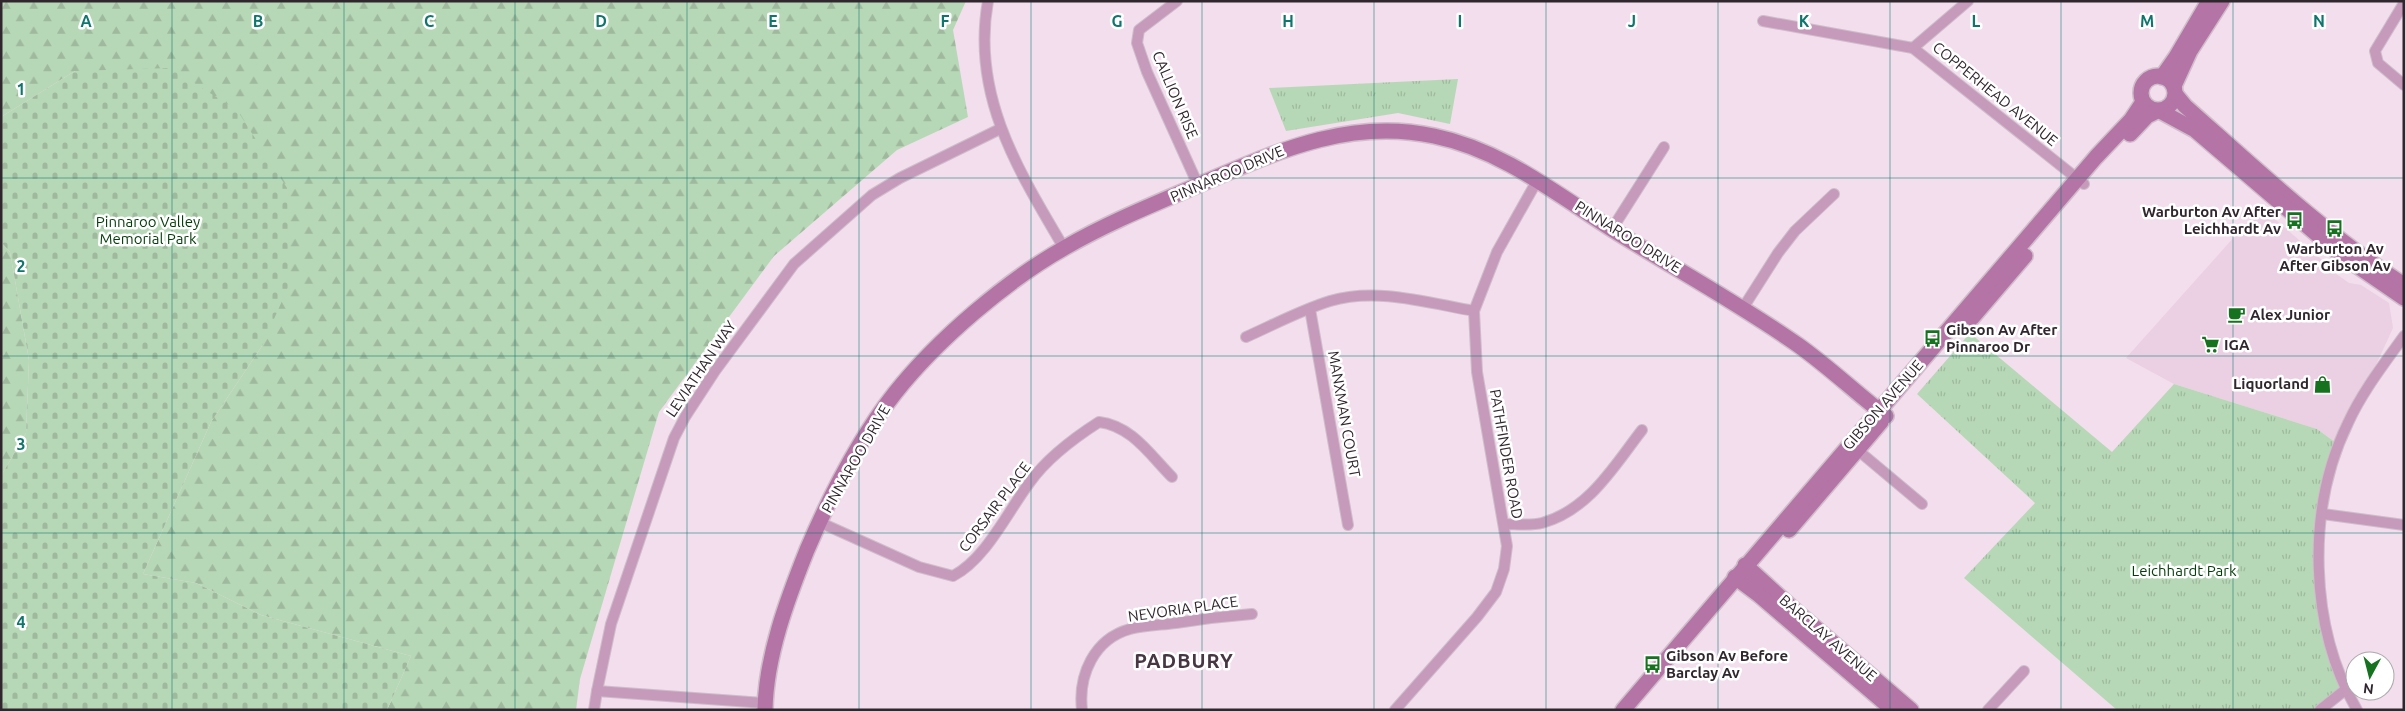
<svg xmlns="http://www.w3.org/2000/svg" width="2405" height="711" font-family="Ubuntu,sans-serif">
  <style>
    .built { fill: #ead0e2 }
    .grass { fill: url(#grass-tufts) }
    .forest { fill: url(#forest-firs) }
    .cemetery { fill: url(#cemetery-stones) }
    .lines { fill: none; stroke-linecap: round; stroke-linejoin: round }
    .street-casing { stroke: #cfbdca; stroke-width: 12 }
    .secondary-casing { stroke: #cfbdca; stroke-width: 18 }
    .street { stroke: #c69abb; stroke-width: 10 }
    .secondary { stroke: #b474a6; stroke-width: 15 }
    .grid { fill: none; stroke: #0f766e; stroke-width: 1; stroke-opacity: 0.55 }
    .labels { text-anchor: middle; stroke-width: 5; stroke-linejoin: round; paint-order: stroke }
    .street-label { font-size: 15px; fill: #2f272d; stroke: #fff }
    .poi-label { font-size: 15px; font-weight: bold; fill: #2f272d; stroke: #fff; text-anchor: start }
    .park-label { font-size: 15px; fill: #033d09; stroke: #fff }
    .district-label { font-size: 20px; font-weight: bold; letter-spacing: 1px; fill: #463742; stroke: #fff }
    .grid-label { font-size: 16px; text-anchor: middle; font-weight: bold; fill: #0f766e; stroke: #fff; stroke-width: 5; stroke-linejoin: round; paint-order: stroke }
  </style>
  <defs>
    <pattern id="grass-tufts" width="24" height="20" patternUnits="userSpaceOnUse" patternTransform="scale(1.25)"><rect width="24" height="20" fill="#b7d8b6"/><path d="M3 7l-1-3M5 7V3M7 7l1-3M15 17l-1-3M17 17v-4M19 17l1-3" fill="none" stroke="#9eb99d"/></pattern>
    <pattern id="forest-firs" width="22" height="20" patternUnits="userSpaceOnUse" patternTransform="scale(1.25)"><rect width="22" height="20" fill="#b7d8b6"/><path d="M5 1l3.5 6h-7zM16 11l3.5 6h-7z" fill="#9eb99d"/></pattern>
    <pattern id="cemetery-stones" width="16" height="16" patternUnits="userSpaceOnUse" patternTransform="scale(1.25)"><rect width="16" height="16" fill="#b7d8b6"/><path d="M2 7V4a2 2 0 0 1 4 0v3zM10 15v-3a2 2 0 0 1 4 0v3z" fill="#9eb99d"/></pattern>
  </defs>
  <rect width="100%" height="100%" fill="#f2deec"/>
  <path class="built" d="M 2261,207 L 2321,259 L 2325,266 L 2349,283 L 2361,285 L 2389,303 L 2393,328 L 2339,445 L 2317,429 L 2174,384 L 2126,358 Z"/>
  <g class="grass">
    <path d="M 1458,79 L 1450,124 L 1398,113 L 1286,131 L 1269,88 Z"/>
    <path d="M 1970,333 L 2112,452 L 2174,384 L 2317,429 L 2339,445 L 2320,541 L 2323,608 L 2345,690 L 2318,710 L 2117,710 L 1964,578 L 2035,503 L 1917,394 Z"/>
  </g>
  <g class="forest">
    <path d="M 1,1 L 966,1 L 953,30 L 968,117 L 897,150 L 774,256 L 659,412 L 580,679 L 576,710 L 387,710 L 411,656 L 261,615 L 196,583 L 143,574 L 211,422 L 262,346 L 75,71 L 1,117 Z"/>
    <path d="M 1,242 L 10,252 L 29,360 L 26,433 L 1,476 Z"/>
  </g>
  <path class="cemetery" d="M 170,68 L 237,110 L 287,188 L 290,283 L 262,346 L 211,422 L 143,574 L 196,583 L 261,615 L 411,656 L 387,710 L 1,710 L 1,476 L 26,433 L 29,360 L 10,252 L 1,242 L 1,117 L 75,71 Z"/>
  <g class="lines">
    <defs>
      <g id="street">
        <path d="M 988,1 C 971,95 1018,170 1064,248"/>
        <path d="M 1177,1 L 1139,30 L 1137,43 L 1147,72 L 1198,185"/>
        <path d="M 2404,3 L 2375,51 L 2378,63 L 2404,85"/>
        <path d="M 1763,21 L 1913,48 L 2084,184"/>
        <path d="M 1913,48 L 1968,1"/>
        <path d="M 1612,229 L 1664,147"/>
        <path d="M 1743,308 L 1778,253 L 1795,231 L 1834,194"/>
        <path d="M 1310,309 L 1348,525"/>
        <path d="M 1246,337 C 1273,325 1301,310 1330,301 C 1377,287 1428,303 1474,311"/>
        <path d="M 1854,447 L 1922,504"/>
        <path d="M 2323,514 L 2404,525"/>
        <path d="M 819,522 L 919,567 L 953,576 C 986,559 1008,511 1030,482 C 1048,457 1074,438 1099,422 C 1132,426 1150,455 1172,477"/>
        <path d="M 1504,524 C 1515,524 1531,526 1542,523 C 1589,510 1614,466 1642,430"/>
        <path d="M 765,703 L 597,691 L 611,624 L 674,438 L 685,417 L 715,371 L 794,264 L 872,195 L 900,178 L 1000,129"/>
        <path d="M 594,710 L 597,691"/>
        <path d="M 1082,710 C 1078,675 1094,639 1130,629 C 1145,625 1161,625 1176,623 C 1201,619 1226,616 1252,614"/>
        <path d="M 1395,710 L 1477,617 L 1496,592 L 1504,569 L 1507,546 L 1477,372 L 1474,311 L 1497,252 L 1538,179"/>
        <path d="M 1988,710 L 2024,671"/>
        <path d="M 2320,710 L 2345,690"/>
        <path d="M 2357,710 C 2309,627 2306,509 2348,423 C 2362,392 2384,364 2404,336"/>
      </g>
      <g id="secondary">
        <circle cx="2158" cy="93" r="17"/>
        <path d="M 2162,77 L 2176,57 L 2209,1"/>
        <path d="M 2174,86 L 2190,51 L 2222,1"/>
        <path d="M 2176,95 L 2185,106 C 2255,168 2325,234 2404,285"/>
        <path d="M 2160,111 L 2195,130 L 2340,254 L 2404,298"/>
        <path d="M 2130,134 L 2147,116 L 2157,111"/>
        <path d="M 1972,318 L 2025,256"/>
        <path d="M 1789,530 L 1881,422"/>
        <path d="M 1745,565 L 1790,606 L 1911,710"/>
        <path d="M 1735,577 L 1759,595 L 1893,710"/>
        <path d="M 765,710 C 766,656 787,600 807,550 C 830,496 858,440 895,393 C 937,340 1007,280 1066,247 C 1109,222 1157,203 1203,183 C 1278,151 1350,118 1434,136 C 1502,150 1555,193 1613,230 C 1674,268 1738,303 1798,345 C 1829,367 1856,393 1886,416"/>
        <path d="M 1623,710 L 2096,157 L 2131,120 L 2143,102"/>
      </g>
    </defs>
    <use href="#street" class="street-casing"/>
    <use href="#secondary" class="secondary-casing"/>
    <use href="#street" class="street"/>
    <use href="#secondary" class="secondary"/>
  </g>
  <path class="grid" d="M 172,1 L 172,710M 344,1 L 344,710M 515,1 L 515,710M 687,1 L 687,710M 859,1 L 859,710M 1031,1 L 1031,710M 1202,1 L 1202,710M 1374,1 L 1374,710M 1546,1 L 1546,710M 1718,1 L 1718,710M 1890,1 L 1890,710M 2061,1 L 2061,710M 2233,1 L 2233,710M 1,178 L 2404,178M 1,356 L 2404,356M 1,533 L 2404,533"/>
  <defs>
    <symbol id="bus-bare" viewBox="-9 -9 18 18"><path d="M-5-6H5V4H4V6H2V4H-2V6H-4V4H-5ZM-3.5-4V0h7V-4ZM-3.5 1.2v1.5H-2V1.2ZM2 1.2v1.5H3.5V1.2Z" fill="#16721f" stroke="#fff" stroke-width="2.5" paint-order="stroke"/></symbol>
    <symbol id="cafe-bare" viewBox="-9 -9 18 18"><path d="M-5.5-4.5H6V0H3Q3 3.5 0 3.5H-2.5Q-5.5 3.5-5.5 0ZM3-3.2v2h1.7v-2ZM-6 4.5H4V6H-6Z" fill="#16721f" stroke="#fff" stroke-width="2.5" paint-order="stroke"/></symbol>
    <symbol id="supermarket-bare" viewBox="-9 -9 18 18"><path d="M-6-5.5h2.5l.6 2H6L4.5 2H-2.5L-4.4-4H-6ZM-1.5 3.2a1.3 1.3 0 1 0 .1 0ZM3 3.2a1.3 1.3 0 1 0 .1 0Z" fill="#16721f" stroke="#fff" stroke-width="2.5" paint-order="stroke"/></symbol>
    <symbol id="shop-bare" viewBox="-9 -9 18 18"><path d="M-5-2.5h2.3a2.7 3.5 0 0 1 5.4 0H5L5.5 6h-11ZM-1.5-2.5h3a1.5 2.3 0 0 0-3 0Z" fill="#16721f" stroke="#fff" stroke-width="2.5" paint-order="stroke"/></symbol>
  </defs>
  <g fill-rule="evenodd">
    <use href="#bus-bare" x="2282" y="208" width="25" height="25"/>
    <use href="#bus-bare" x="2322" y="216" width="25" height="25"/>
    <use href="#cafe-bare" x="2224" y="302" width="25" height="25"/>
    <use href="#bus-bare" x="1920" y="326" width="25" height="25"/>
    <use href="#supermarket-bare" x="2198" y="332" width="25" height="25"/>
    <use href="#shop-bare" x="2310" y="372" width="25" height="25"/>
    <use href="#bus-bare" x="1640" y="652" width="25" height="25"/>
  </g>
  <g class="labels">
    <g class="street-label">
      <text transform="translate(1995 94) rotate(39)" y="5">COPPERHEAD AVENUE</text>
      <text transform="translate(1175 95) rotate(67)" y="5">CALLION RISE</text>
      <text transform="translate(1227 174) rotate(-23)" y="5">PINNAROO DRIVE</text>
      <text transform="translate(1628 237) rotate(32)" y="5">PINNAROO DRIVE</text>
      <text transform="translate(701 369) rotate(-56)" y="5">LEVIATHAN WAY</text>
      <text transform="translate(1883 405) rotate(-49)" y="5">GIBSON AVENUE</text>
      <text transform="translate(1344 414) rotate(80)" y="5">MANXMAN COURT</text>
      <text transform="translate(1506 454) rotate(80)" y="5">PATHFINDER ROAD</text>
      <text transform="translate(856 459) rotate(-60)" y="5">PINNAROO DRIVE</text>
      <text transform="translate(995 507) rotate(-53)" y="5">CORSAIR PLACE</text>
      <text transform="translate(1183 609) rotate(-8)" y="5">NEVORIA PLACE</text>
      <text transform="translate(1828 638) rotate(41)" y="5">BARCLAY AVENUE</text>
    </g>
    <g class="poi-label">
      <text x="2281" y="217" text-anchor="end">Warburton Av After<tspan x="2281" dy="17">Leichhardt Av</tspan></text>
      <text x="2335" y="254" text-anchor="middle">Warburton Av<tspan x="2335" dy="17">After Gibson Av</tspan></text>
      <text x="2250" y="320">Alex Junior</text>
      <text x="1946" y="335">Gibson Av After<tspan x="1946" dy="17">Pinnaroo Dr</tspan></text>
      <text x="2224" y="350">IGA</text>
      <text x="2309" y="389" text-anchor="end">Liquorland</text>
      <text x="1666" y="661">Gibson Av Before<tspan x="1666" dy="17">Barclay Av</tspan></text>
    </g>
    <g class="park-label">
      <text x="148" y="227">Pinnaroo Valley<tspan x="148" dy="17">Memorial Park</tspan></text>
      <text x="2184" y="576">Leichhardt Park</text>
    </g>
    <g class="district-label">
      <text x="1184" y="668">PADBURY</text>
    </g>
  </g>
  <g class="grid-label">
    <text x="86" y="27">A</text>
    <text x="258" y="27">B</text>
    <text x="429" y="27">C</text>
    <text x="601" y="27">D</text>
    <text x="773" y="27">E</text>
    <text x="945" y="27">F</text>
    <text x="1117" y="27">G</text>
    <text x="1288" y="27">H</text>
    <text x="1460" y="27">I</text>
    <text x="1632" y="27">J</text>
    <text x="1804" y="27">K</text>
    <text x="1976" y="27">L</text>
    <text x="2147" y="27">M</text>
    <text x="2319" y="27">N</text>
    <text x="21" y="95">1</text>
    <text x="21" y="272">2</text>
    <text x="21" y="450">3</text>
    <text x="21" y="628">4</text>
  </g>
  <rect width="2405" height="711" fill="none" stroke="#2f272d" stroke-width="5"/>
  <g transform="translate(2370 676) rotate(187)"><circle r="24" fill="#ffffff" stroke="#aca9ab"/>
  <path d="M0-4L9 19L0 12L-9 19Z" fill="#16721f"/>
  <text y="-8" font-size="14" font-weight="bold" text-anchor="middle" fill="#2f272d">N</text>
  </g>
</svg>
